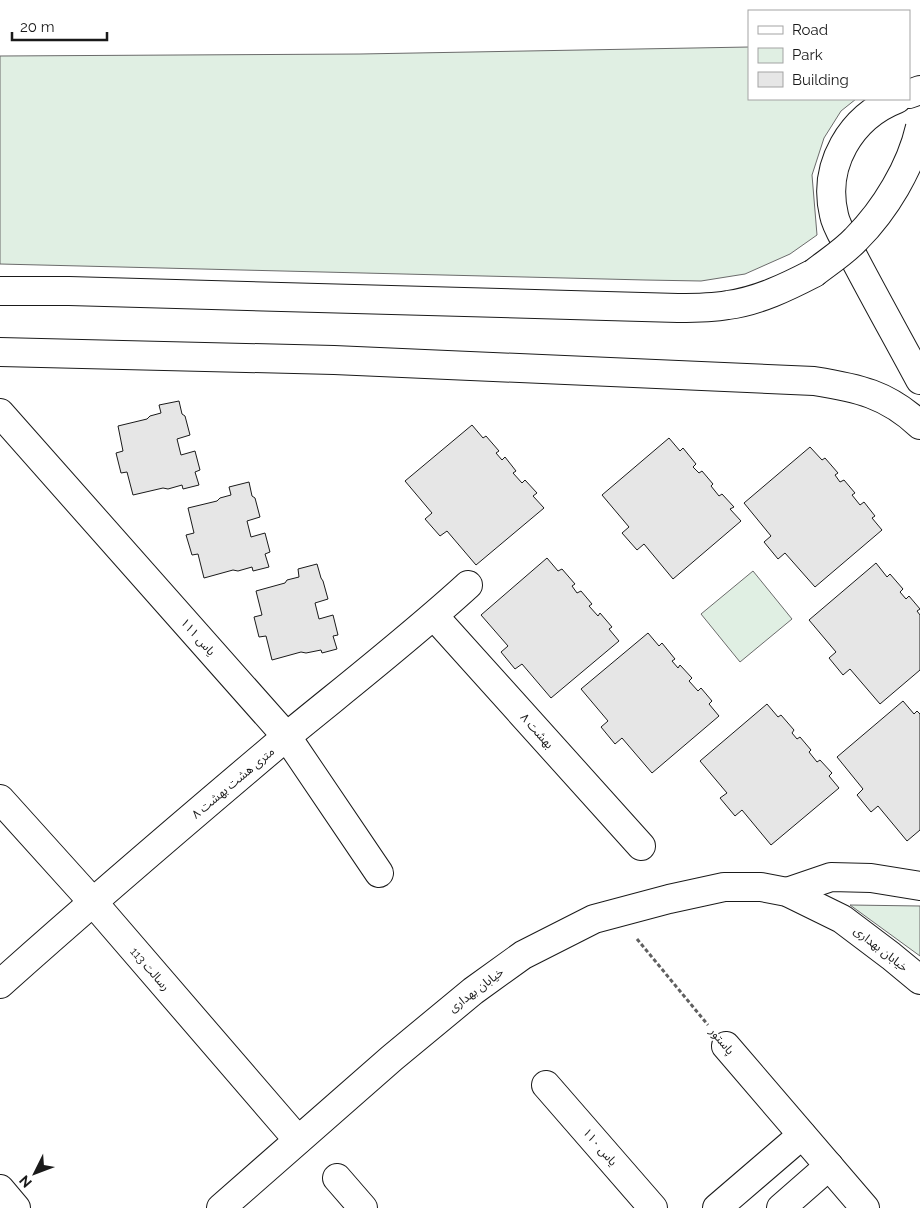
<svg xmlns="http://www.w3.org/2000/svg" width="920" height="1208" font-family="Raleway,'Noto Sans Arabic',sans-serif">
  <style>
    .green { fill: #e0efe3; stroke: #6a6a6a }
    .building { fill: #e6e6e6; stroke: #1a1a1a }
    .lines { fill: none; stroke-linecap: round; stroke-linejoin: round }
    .street-casing { stroke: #1a1a1a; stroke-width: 30 }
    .secondary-casing { stroke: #1a1a1a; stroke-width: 30 }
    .primary-casing { stroke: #1a1a1a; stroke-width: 30 }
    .path { stroke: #5f5f5f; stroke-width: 3; stroke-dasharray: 4 2.5; stroke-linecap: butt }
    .street { stroke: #fff; stroke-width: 28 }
    .secondary { stroke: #fff; stroke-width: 28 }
    .primary { stroke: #fff; stroke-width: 28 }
    .primary-bridge-casing { stroke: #1a1a1a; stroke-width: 30; stroke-linecap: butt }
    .primary-bridge { stroke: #fff; stroke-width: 28 }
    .labels { text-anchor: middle; stroke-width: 4; stroke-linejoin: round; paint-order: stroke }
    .street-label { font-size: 12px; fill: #1a1a1a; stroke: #fff }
  </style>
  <rect width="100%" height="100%" fill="#fff"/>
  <g class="green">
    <path d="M 749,47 L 749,99 L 856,99 L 841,111 L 824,138 L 812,175 L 817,235 L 790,254 L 745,274 L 701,281 L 645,280 L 0,264 L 0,56 L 360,54 Z"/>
    <path d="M 753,571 L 792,619 L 740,662 L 701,614 Z"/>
    <path d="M 850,905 L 920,906 L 920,956 Z"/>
  </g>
  <g class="building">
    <path d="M 179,401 L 182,414 L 185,416 L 190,435 L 177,439 L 181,455 L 195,451 L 200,470 L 195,472 L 199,485 L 183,489 L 182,485 L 168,489 L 163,488 L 133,495 L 127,472 L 121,473 L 116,453 L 123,451 L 118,426 L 147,419 L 150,416 L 161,413 L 159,405 Z"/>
    <path d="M 472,425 L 483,438 L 486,436 L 499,451 L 496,453 L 502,460 L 505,457 L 516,471 L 513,473 L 522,483 L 525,480 L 537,493 L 533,496 L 544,508 L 476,565 L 447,531 L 440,536 L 425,519 L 432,513 L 405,481 Z"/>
    <path d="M 669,438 L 680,451 L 683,448 L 696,464 L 693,467 L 699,473 L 702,471 L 713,484 L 711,486 L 719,496 L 722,494 L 734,507 L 730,509 L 741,521 L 673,579 L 644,544 L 637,550 L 622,533 L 629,527 L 602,495 Z"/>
    <path d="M 810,447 L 822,460 L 825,458 L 838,473 L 835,475 L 840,482 L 844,480 L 855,493 L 852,495 L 860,505 L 864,502 L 875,516 L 872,518 L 882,530 L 815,587 L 785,553 L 778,559 L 764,542 L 771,536 L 744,503 Z"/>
    <path d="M 249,482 L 252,496 L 255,498 L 260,517 L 247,521 L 251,537 L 265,533 L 270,552 L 265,554 L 269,567 L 253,571 L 252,567 L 238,571 L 233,570 L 204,578 L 198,554 L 192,555 L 186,535 L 194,533 L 188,508 L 217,501 L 220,498 L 231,495 L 229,487 Z"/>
    <path d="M 547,558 L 558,571 L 562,569 L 575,584 L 572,586 L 577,593 L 581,591 L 592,604 L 589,606 L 598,616 L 600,613 L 612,627 L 609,629 L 619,641 L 551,698 L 522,664 L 515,669 L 501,652 L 508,646 L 481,615 Z"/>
    <path d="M 876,563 L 887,577 L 890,574 L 903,589 L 900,592 L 906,599 L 909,596 L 920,609 L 917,611 L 920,615 L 920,670 L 880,704 L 850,669 L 843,675 L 829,658 L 836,652 L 809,620 Z"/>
    <path d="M 317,564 L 321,578 L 323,581 L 328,599 L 315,603 L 319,619 L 333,615 L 338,635 L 333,636 L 337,649 L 322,653 L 321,650 L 306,653 L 301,652 L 272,660 L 266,636 L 259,637 L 254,617 L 262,615 L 256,591 L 285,583 L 287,580 L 299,577 L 298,569 Z"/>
    <path d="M 648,633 L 659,646 L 662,643 L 675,659 L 672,661 L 678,668 L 680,665 L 692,678 L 689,681 L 698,691 L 701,688 L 712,701 L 709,704 L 719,716 L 652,773 L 622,738 L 615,744 L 601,727 L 608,721 L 581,689 Z"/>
    <path d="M 903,701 L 914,714 L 917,711 L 920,714 L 920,830 L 907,841 L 878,806 L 871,812 L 857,795 L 863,789 L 837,757 Z"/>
    <path d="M 767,704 L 778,717 L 781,715 L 794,730 L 792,733 L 797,739 L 800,737 L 811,750 L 809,752 L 817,762 L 820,760 L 832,773 L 829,776 L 839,788 L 771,845 L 742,810 L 735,816 L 720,798 L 727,793 L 700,761 Z"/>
  </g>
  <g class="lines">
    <defs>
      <g id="street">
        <path d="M 0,413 L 287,737 L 379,873"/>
        <path d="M 434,616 L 641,846"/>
        <path d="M 0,799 L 92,901 L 298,1140"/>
        <path d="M 0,984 C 94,900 190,818 286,737 C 347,687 410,638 468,585"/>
        <path d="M 726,1046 L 865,1208"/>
        <path d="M 546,1085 L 653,1208"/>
        <path d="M 337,1178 L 363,1208"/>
        <path d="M 0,1189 L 16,1208"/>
        <path d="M 717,1208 L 802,1135"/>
        <path d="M 781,1208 L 829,1166"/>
      </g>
      <g id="secondary">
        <path d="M 909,94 L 920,90"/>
        <path d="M 897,99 C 851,117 822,165 834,215 C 836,227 848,244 853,256 C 875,298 898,339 920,380"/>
        <path d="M 787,892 L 831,877 L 871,878 L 920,886"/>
        <path d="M 221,1208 L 392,1058 L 473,991 L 523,955 L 594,919 L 669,899 L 724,887 L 761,887 L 787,892 L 842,919 L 891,956 L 920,980"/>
      </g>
      <g id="primary">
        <path d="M 0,291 L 69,291 L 678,308 C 694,308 711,308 728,305 C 758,301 787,287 814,273"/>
        <path d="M 0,352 L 334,360 L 814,381 C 858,388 887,394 920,425"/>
      </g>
    </defs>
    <use href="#street" class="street-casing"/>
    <use href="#secondary" class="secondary-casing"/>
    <use href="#primary" class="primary-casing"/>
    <path class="path" d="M 637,939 L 708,1025"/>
    <use href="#street" class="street"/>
    <use href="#secondary" class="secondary"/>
    <use href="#primary" class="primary"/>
    <defs>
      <path id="primary-bridge" d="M 814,273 C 828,262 844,252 856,239 C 885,210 911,167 920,127"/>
    </defs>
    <use href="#primary-bridge" class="primary-bridge-casing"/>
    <use href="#primary-bridge" class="primary-bridge"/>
  </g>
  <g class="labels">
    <g class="street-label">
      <text transform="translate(198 637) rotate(48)" y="4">یاس ۱۱۱</text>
      <text transform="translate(537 731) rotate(48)" y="4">۸ بهشت</text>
      <text transform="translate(233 783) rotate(-40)" y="4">۸ متری هشت بهشت</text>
      <text transform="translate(881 949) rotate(38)" y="4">خیابان بهداری</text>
      <text transform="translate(150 969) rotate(49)" y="4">رسالت 113</text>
      <text transform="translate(476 990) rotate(-37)" y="4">خیابان بهداری</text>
      <text transform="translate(722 1041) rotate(50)" y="4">پاستور</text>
      <text transform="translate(600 1147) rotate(49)" y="4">یاس ۱۱۰</text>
    </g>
  </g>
  <rect x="748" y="10" width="162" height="90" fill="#ffffff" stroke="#a3a3a3"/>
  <rect x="758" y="26" width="25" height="8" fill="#ffffff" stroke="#a3a3a3"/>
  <text x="792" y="35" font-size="15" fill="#1a1a1a">Road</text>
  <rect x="758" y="48" width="25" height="15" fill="#e0efe3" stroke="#a3a3a3"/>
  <text x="792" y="60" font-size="15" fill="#1a1a1a">Park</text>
  <rect x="758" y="72" width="25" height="15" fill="#e6e6e6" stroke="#a3a3a3"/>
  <text x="792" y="85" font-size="15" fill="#1a1a1a">Building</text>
  <g transform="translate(35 1173) rotate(228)" stroke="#ffffff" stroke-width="4" paint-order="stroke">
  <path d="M0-4L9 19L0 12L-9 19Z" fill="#1a1a1a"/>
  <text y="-8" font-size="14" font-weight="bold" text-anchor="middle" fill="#1a1a1a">N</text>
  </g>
  <path d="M12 32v8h95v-8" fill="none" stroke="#1a1a1a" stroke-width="2.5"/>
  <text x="20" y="32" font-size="15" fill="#1a1a1a" stroke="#ffffff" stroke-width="4" paint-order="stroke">20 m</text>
</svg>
